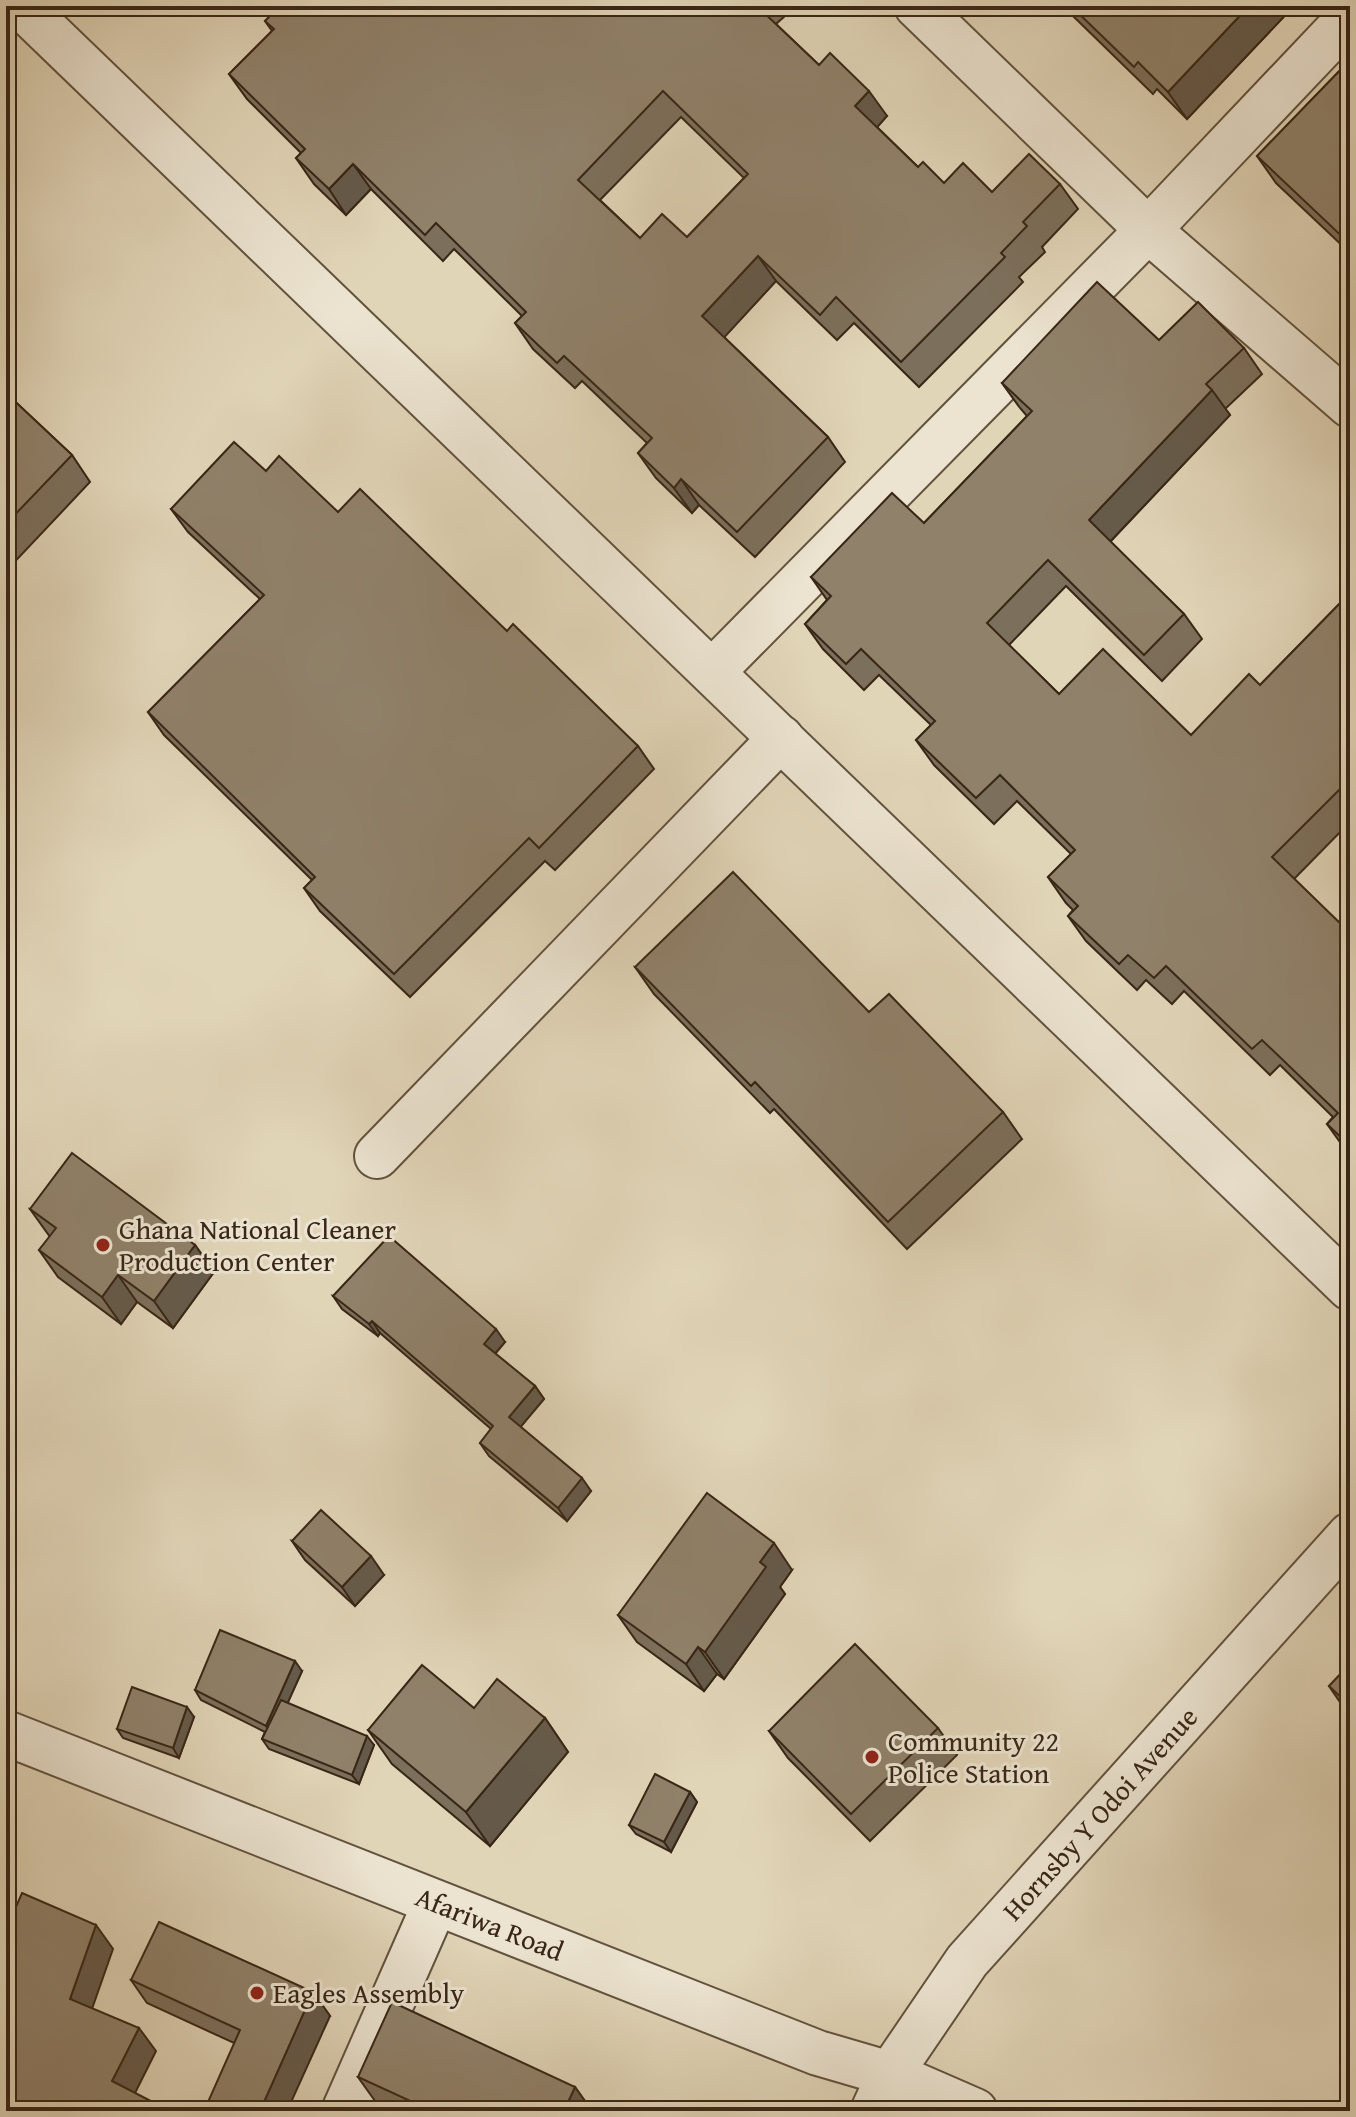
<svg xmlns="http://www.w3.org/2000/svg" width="1356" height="2117" font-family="'Gentium Book Plus',serif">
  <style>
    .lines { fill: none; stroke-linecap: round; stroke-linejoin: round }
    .street-casing { stroke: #62523e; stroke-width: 48 }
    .street { stroke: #ece4d1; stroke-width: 44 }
    .wall { fill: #7c6f5b; stroke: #382616; stroke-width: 2; fill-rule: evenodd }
    .shaded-wall { fill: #655a4a; stroke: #382616; stroke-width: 2 }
    .building { fill: #90816a; stroke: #382616; stroke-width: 2; fill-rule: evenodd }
    .poi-dot { fill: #8f2418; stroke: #ece4d1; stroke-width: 3 }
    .labels { text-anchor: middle; stroke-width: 6; stroke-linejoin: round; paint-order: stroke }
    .poi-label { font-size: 28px; fill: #382616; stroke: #ece4d1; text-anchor: start }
    .street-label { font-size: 28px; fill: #382616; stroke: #ece4d1 }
  </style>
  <rect width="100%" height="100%" fill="#e1d5b8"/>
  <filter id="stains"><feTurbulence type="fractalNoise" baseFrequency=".0025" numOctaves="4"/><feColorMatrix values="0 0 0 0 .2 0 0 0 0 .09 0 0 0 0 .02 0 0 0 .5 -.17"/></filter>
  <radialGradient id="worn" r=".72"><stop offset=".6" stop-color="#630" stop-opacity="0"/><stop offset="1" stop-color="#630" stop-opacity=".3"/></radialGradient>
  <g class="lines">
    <defs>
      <g id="street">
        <path d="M 21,6 L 1350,1288"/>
        <path d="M 917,6 L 1148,230 L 1350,405"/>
        <path d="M 712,672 L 1148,230 L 1350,17"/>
        <path d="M 377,1156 L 781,738"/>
        <path id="s1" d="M 6,1733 L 818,2053 L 890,2074 L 975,2111"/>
        <path d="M 344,2111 L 435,1904"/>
        <path id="s2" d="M 873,2111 L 890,2074 L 967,1961 L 1350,1535"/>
      </g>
    </defs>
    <use href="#street" class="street-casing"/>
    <use href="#street" class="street"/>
  </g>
  <g class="wall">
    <path d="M 280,6 L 780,6 L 786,15 L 776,24 L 819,65 L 887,116 L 877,127 L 918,167 L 944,183 L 992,192 L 1060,184 L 1078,209 L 1042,247 L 1045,252 L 1019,277 L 1023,282 L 919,387 L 854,323 L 837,340 L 776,281 L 724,337 L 828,437 L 845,462 L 755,557 L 699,505 L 692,513 L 656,478 L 638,453 L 647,443 L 582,381 L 575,388 L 533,349 L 515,323 L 522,316 L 454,249 L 443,261 L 371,189 L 346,215 L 314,184 L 296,158 L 301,153 L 247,99 L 229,74 L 272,31 L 265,21 ZM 681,117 L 744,178 L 687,237 L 640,238 L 600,200 Z"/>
    <path d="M 1065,6 L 1294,6 L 1187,119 L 1157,89 L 1153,94 L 1072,15 Z"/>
    <path d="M 1350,60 L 1350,253 L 1276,183 L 1257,156 Z"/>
    <path d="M 1159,340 L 1244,348 L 1262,374 L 1225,409 L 1230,415 L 1110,542 L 1184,614 L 1202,639 L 1162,681 L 1066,586 L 1009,645 L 1059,694 L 1191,735 L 1260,685 L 1350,593 L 1350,822 L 1294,879 L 1350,933 L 1350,1154 L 1345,1149 L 1327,1124 L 1333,1117 L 1280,1065 L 1270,1075 L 1184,991 L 1172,1004 L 1146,980 L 1137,990 L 1086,941 L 1068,916 L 1073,910 L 1066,903 L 1048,877 L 1071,854 L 1017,801 L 994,824 L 934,765 L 916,740 L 931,725 L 879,675 L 864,690 L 823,649 L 805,624 L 827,600 L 811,577 L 924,523 L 1027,416 L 1020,408 L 1002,383 Z"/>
    <path d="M 6,393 L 72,455 L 90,482 L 6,571 Z"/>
    <path d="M 266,471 L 338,512 L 507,631 L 638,746 L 654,769 L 555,870 L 545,861 L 410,997 L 320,911 L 304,888 L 312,880 L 164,735 L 148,712 L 260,599 L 188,532 L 171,509 Z"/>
    <path d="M 635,967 L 869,1012 L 1003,1112 L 1022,1139 L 907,1249 L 774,1109 L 770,1113 L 654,994 Z"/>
    <path d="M 30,1209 L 195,1245 L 214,1272 L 173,1328 L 137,1302 L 121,1324 L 58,1277 L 39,1250 L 50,1237 Z"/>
    <path d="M 333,1296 L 505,1342 L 495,1354 L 535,1386 L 544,1399 L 520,1427 L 591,1491 L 567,1521 L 489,1456 L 480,1443 L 491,1429 L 380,1333 L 378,1336 L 342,1309 Z"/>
    <path d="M 292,1541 L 384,1575 L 355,1606 L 305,1560 Z"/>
    <path d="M 792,1570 L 780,1587 L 785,1594 L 724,1679 L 717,1674 L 704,1691 L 637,1642 L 618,1615 Z"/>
    <path d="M 1350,1664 L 1350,1712 L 1342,1705 L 1329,1686 Z"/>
    <path d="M 302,1671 L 287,1703 L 374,1745 L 359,1784 L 269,1749 L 262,1739 L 265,1732 L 201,1700 L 195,1690 Z"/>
    <path d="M 474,1708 L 545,1718 L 568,1752 L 490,1846 L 392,1764 L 368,1730 Z"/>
    <path d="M 194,1717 L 179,1758 L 123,1738 L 117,1729 Z"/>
    <path d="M 938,1728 L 957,1755 L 870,1841 L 788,1758 L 769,1731 Z"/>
    <path d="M 690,1792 L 697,1802 L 671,1852 L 636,1834 L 629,1825 Z"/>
    <path d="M 131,1980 L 313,1992 L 330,2016 L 234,2043 L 147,2003 Z"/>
    <path d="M 358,2077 L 575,2087 L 592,2111 L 386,2111 L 380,2108 Z"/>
  </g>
  <g class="shaded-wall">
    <path d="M 1249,6 L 1294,6 L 1187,119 L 1168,92 Z"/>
    <path d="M 869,91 L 887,116 L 873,132 L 855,106 Z"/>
    <path d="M 353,164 L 371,189 L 346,215 L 329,189 Z"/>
    <path d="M 758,256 L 776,281 L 720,342 L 702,316 Z"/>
    <path d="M 1212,390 L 1230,415 L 1106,546 L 1089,520 Z"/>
    <path d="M 681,479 L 699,505 L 692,513 L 674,488 Z"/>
    <path d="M 195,1245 L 214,1272 L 173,1328 L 154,1301 Z"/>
    <path d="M 118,1275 L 137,1302 L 121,1324 L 102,1297 Z"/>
    <path d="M 372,1321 L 380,1333 L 378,1336 L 369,1324 Z"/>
    <path d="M 496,1329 L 505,1342 L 492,1357 L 484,1344 Z"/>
    <path d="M 535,1386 L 544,1399 L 518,1430 L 509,1417 Z"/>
    <path d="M 582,1478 L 591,1491 L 567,1521 L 558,1508 Z"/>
    <path d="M 774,1543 L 792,1570 L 780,1587 L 785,1594 L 724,1679 L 705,1652 L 760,1562 Z"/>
    <path d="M 371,1556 L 384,1575 L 355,1606 L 342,1587 Z"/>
    <path d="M 698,1647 L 717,1674 L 704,1691 L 686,1664 Z"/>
    <path d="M 295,1661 L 302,1671 L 273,1736 L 266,1726 Z"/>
    <path d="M 187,1707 L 194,1717 L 179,1758 L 173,1748 Z"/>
    <path d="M 545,1718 L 568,1752 L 490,1846 L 466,1812 Z"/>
    <path d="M 367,1736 L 374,1745 L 359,1784 L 352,1775 Z"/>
    <path d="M 690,1792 L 697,1802 L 671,1852 L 664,1842 Z"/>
    <path d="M 96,1925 L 113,1949 L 87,2023 L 70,1999 Z"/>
    <path d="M 313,1992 L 330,2016 L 287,2111 L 260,2111 Z"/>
    <path d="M 139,2028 L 156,2051 L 129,2105 L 112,2081 Z"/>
    <path d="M 575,2087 L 592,2111 L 564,2111 Z"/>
  </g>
  <g class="building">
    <path d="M 280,6 L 757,6 L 819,65 L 830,53 L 869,91 L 855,106 L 918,167 L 923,162 L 944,183 L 963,163 L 992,192 L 1029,154 L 1060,184 L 1023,222 L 1027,226 L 1001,253 L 1005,257 L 901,362 L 836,297 L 820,315 L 758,256 L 702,316 L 828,437 L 737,532 L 681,479 L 674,488 L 638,453 L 652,438 L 564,356 L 557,363 L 515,323 L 526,312 L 436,223 L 425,235 L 353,164 L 329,189 L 296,158 L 305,149 L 229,74 L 274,29 L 265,21 ZM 663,91 L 748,174 L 687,237 L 662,214 L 640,238 L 578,180 Z"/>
    <path d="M 1071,6 L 1249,6 L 1168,92 L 1138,62 L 1134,67 Z"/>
    <path d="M 1350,60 L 1350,244 L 1257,156 Z"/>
    <path d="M 1097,282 L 1159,340 L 1198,302 L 1244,348 L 1206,384 L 1212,390 L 1089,520 L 1184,614 L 1144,655 L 1048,560 L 987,623 L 1059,694 L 1103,649 L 1191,735 L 1249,674 L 1260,685 L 1350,593 L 1350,779 L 1272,857 L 1350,933 L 1350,1146 L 1327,1124 L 1338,1113 L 1262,1040 L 1252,1049 L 1166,966 L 1154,978 L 1128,955 L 1119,964 L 1068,916 L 1078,906 L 1048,877 L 1075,850 L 1000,775 L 976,798 L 916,740 L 935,721 L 861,649 L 846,664 L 805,624 L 831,596 L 811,577 L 892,493 L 924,523 L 1032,411 L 1002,383 Z"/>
    <path d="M 6,393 L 72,455 L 6,524 Z"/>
    <path d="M 234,442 L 266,471 L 279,456 L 338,512 L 360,489 L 507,631 L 513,624 L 638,746 L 539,848 L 529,838 L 394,974 L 304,888 L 315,877 L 148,712 L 264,595 L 171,509 Z"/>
    <path d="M 733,872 L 869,1012 L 889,994 L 1003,1112 L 888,1222 L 755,1082 L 751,1086 L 635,967 Z"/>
    <path d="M 72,1153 L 195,1245 L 154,1301 L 118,1275 L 102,1297 L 39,1250 L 56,1228 L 30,1209 Z"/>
    <path d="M 389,1236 L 496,1329 L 484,1344 L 535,1386 L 509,1417 L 582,1478 L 558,1508 L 480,1443 L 493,1426 L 372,1321 L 369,1324 L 333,1296 Z"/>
    <path d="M 707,1493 L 774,1543 L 760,1562 L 766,1567 L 705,1652 L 698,1647 L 686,1664 L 618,1615 Z"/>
    <path d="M 321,1510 L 371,1556 L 342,1587 L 292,1541 Z"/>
    <path d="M 220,1630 L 295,1661 L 266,1726 L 195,1690 Z"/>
    <path d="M 855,1644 L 938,1728 L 851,1814 L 769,1731 Z"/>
    <path d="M 1350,1664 L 1350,1706 L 1329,1686 Z"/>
    <path d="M 422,1665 L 474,1708 L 497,1679 L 545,1718 L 466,1812 L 368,1730 Z"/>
    <path d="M 132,1687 L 187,1707 L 173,1748 L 117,1729 Z"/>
    <path d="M 281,1700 L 367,1736 L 352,1775 L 262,1739 Z"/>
    <path d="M 655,1774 L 690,1792 L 664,1842 L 629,1825 Z"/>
    <path d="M 22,1893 L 96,1925 L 70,1999 L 139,2028 L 112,2081 L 170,2111 L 6,2111 L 6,1930 Z"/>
    <path d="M 159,1922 L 313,1992 L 260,2111 L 204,2111 L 240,2030 L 131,1980 Z"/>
    <path d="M 392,2002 L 575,2087 L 564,2111 L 432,2111 L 358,2077 Z"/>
  </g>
  <g class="poi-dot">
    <circle cx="103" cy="1245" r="8"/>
    <circle cx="872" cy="1757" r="8"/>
    <circle cx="257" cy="1993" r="8"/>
  </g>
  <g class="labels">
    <g class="poi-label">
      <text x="119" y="1239">Ghana National Cleaner<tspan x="119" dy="32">Production Center</tspan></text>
      <text x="888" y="1751">Community 22<tspan x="888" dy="32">Police Station</tspan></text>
      <text x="273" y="2003">Eagles Assembly</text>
    </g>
    <g class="street-label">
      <text dy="10" stroke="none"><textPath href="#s2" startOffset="376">Hornsby Y Odoi Avenue</textPath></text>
      <text dy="10" stroke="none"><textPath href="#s1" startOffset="520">Afariwa Road</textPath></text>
    </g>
  </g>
  <rect width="1356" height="2117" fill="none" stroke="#e1d5b8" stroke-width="32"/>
  <rect x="8" y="8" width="1340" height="2101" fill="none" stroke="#382616" stroke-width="4"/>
  <rect x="16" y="16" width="1324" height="2085" fill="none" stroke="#382616" stroke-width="2"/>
  <rect width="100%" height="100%" filter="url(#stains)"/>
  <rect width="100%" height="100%" fill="url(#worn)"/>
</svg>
